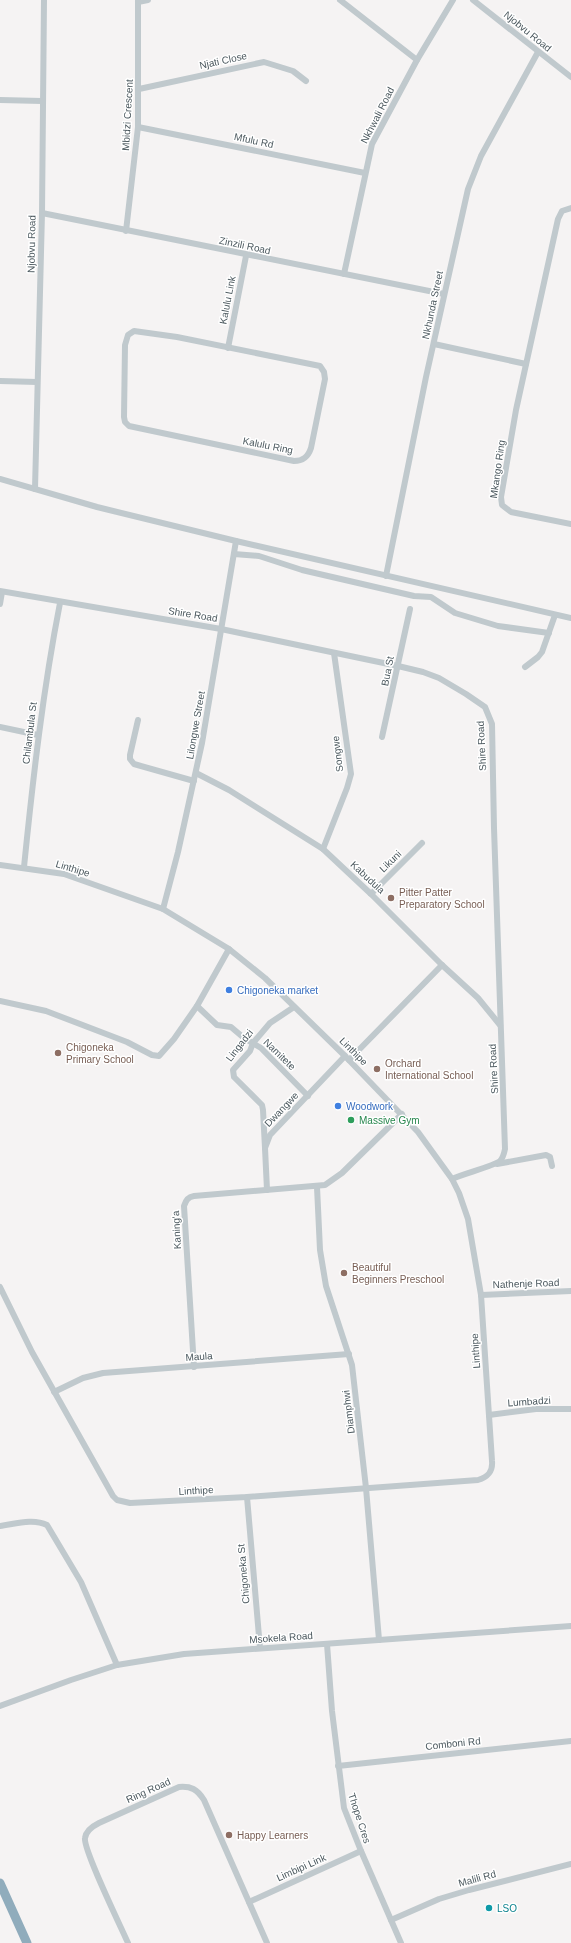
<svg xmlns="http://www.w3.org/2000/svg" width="571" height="1943" font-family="Helvetica,sans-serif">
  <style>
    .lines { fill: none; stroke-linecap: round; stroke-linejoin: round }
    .minor { stroke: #c0c9cd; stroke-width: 6 }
    .highway { stroke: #90acbc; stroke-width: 9 }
    .education-dot { fill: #8d6e63; stroke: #fff; stroke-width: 1.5 }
    .shop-dot { fill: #3f7fe0; stroke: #fff; stroke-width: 1.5 }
    .leisure-dot { fill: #2e9e5b; stroke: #fff; stroke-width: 1.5 }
    .culture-dot { fill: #0f9aa8; stroke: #fff; stroke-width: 1.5 }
    .labels { text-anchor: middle; stroke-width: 3; stroke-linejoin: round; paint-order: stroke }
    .street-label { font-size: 10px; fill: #4c595f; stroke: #fff }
    .education-label { font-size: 10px; fill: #785e54; stroke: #fff; text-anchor: start }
    .shop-label { font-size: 10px; fill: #366cbe; stroke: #fff; text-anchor: start }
    .leisure-label { font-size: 10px; fill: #27864d; stroke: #fff; text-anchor: start }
    .culture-label { font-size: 10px; fill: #0d838f; stroke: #fff; text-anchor: start }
  </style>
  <rect width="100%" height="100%" fill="#f5f3f3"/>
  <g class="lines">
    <g class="minor">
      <path d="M 340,0 L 417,60"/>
      <path d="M 473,0 L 571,77"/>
      <path d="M 138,2 L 148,0"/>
      <path d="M 139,89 L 264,62 L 293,71 L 306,81"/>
      <path d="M 0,100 L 42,101"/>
      <path d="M 138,127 L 365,173"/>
      <path d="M 571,208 L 562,211 L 558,219 L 516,410 L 501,497 L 502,505 L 511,512 L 571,524"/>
      <path d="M 42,213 L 444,294"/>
      <path d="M 126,231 L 138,127 L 138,0"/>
      <path d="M 344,274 L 372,144 L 417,60 L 453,0"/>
      <path d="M 134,331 L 177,337 L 320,366 L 324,372 L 325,379 L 311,448 C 308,457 303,461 294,461 L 129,426 L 125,422 L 124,417 L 125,345 L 128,335 Z"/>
      <path d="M 434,344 L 526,364"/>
      <path d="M 228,348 L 246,256"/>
      <path d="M 0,381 L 37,382"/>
      <path d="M 0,479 L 97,507 L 236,541 L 571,618"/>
      <path d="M 35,489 L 42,213 L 44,0"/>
      <path d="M 234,554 L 259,556 L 302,570 L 414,596 L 431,597 L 455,613 L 498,626 L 549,633"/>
      <path d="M 386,576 L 426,377 L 468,189 L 481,156 L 538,52"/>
      <path d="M 0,591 L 221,629 L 398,666 L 423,672 L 439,678 L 466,694 L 485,707 L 492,724 L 494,828 L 505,1149 C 504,1154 503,1158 500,1161 C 494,1166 462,1174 452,1179"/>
      <path d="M 0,604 L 2,592"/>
      <path d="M 525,667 L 538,657 L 542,652 L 555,615"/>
      <path d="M 138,720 L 130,755 L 130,759 L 134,764 L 194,781"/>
      <path d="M 0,727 L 38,735"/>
      <path d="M 382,737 L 410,609"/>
      <path d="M 196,773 L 229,790 L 323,849 L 371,894 L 442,965 L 478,998 L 500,1025"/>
      <path d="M 323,849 L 347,788 L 351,774 L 334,653"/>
      <path d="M 0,865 L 64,874 L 163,909 L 229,949 L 265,978 L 345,1056 L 418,1132 L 452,1179 L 459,1193 L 468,1219 L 481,1295 L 492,1461 C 493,1472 488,1477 478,1480 L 247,1497 L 130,1503 L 117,1500 L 113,1496 L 32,1352 L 0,1287"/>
      <path d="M 24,867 C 33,778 43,690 60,603"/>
      <path d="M 371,894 L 422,843"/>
      <path d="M 163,909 L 178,852 L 202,743 L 236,541"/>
      <path d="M 0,1001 L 46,1011 L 127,1042 L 152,1055 L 159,1056 L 174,1039 L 197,1006 L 229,949"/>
      <path d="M 197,1006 L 217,1025 L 231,1027 L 244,1038 L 261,1048 L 308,1096"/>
      <path d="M 349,1060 L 442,965"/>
      <path d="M 265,1148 L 263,1110 L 262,1105 L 234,1077 L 233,1070 L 250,1051 L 253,1043 L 270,1023 L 294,1007"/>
      <path d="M 497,1164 L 546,1155 L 550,1157 L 552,1166"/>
      <path d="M 317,1187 L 320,1250 L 326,1286 L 352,1365 L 366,1488 L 379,1640"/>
      <path d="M 267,1190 L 265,1148 L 270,1135 L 345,1056"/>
      <path d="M 481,1295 L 571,1291"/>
      <path d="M 194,1367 L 184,1206 C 186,1200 188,1197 194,1196 L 325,1185 L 342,1173 L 402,1114"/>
      <path d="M 54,1392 L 83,1378 L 103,1373 L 349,1354"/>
      <path d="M 489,1415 L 536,1409 L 571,1409"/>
      <path d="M 247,1497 L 260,1648"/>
      <path d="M 0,1526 C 15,1524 33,1518 47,1525 L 81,1582 L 117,1665"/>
      <path d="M 327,1644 L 332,1711 L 344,1808 L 361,1851 L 401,1943"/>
      <path d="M 0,1706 L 71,1680 L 117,1665 L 184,1654 L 571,1626"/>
      <path d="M 338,1766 L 571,1741"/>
      <path d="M 249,1902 L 361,1851"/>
      <path d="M 391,1920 L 439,1899 L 469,1890 L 571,1864"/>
      <path d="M 128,1943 C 121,1927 83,1849 85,1838 C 86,1831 93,1826 99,1823 L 179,1787 C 191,1786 197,1789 204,1800 L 267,1943"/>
    </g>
    <path class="highway" d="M 0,1883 L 27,1943"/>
  </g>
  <g class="education-dot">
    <circle cx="391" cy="898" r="4"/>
    <circle cx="58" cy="1053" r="4"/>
    <circle cx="377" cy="1069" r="4"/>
    <circle cx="344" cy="1273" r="4"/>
    <circle cx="229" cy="1835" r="4"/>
  </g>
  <g class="shop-dot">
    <circle cx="229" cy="990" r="4"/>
    <circle cx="338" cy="1106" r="4"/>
  </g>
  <circle class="leisure-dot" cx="351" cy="1120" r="4"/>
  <circle class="culture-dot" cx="489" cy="1908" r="4"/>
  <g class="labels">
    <g class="street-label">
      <text transform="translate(528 31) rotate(39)" y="4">Njobvu Road</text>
      <text transform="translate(223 60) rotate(-12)" y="4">Njati Close</text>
      <text transform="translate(127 115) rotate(-87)" y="4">Mbidzi Crescent</text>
      <text transform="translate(377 115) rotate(-63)" y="4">Nkhwali Road</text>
      <text transform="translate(254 140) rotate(12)" y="4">Mfulu Rd</text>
      <text transform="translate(31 244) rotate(-89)" y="4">Njobvu Road</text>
      <text transform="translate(245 245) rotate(12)" y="4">Zinzili Road</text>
      <text transform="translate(227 300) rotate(-79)" y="4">Kalulu Link</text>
      <text transform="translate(432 305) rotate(-78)" y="4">Nkhunda Street</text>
      <text transform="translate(268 445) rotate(11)" y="4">Kalulu Ring</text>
      <text transform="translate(497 469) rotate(-82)" y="4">Mkango Ring</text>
      <text transform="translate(193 614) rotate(9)" y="4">Shire Road</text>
      <text transform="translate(387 671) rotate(-79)" y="4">Bua St</text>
      <text transform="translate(195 725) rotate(-80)" y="4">Lilongwe Street</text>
      <text transform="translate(29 733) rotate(-83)" y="4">Chilambula St</text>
      <text transform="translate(481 746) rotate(-93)" y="4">Shire Road</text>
      <text transform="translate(337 754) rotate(-97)" y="4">Songwe</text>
      <text transform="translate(390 861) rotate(-44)" y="4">Likuni</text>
      <text transform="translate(73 868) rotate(17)" y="4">Linthipe</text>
      <text transform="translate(368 877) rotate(43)" y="4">Kabudula</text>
      <text transform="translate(239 1045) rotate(-52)" y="4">Lingadzi</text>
      <text transform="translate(354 1051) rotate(45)" y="4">Linthipe</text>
      <text transform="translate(280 1054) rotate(44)" y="4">Namitete</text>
      <text transform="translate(493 1069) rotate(-93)" y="4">Shire Road</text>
      <text transform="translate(281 1109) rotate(-46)" y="4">Dwangwe</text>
      <text transform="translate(176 1230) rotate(-93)" y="4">Kaning'a</text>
      <text transform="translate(526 1283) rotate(-2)" y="4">Nathenje Road</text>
      <text transform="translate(475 1351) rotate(-94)" y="4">Linthipe</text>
      <text transform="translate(199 1356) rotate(-4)" y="4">Maula</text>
      <text transform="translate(529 1401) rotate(-4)" y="4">Lumbadzi</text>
      <text transform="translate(348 1412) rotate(-97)" y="4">Diamphwi</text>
      <text transform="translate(196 1490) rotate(-3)" y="4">Linthipe</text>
      <text transform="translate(243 1574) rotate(-95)" y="4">Chigoneka St</text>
      <text transform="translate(281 1637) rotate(-4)" y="4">Msokela Road</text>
      <text transform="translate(453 1743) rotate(-6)" y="4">Comboni Rd</text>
      <text transform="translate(148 1790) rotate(-24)" y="4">Ring Road</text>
      <text transform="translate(360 1818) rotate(72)" y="4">Thope Cres</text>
      <text transform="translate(301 1867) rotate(-24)" y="4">Limbipi Link</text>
      <text transform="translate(477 1878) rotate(-15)" y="4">Malili Rd</text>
    </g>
    <g class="education-label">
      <text x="399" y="896">Pitter Patter<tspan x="399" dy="12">Preparatory School</tspan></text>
      <text x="66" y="1051">Chigoneka<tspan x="66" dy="12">Primary School</tspan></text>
      <text x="385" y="1067">Orchard<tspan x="385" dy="12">International School</tspan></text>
      <text x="352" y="1271">Beautiful<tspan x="352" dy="12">Beginners Preschool</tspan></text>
      <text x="237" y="1839">Happy Learners</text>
    </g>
    <g class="shop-label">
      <text x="237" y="994">Chigoneka market</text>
      <text x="346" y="1110">Woodwork</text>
    </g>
    <g class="leisure-label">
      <text x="359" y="1124">Massive Gym</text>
    </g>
    <g class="culture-label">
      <text x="497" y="1912">LSO</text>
    </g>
  </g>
</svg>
